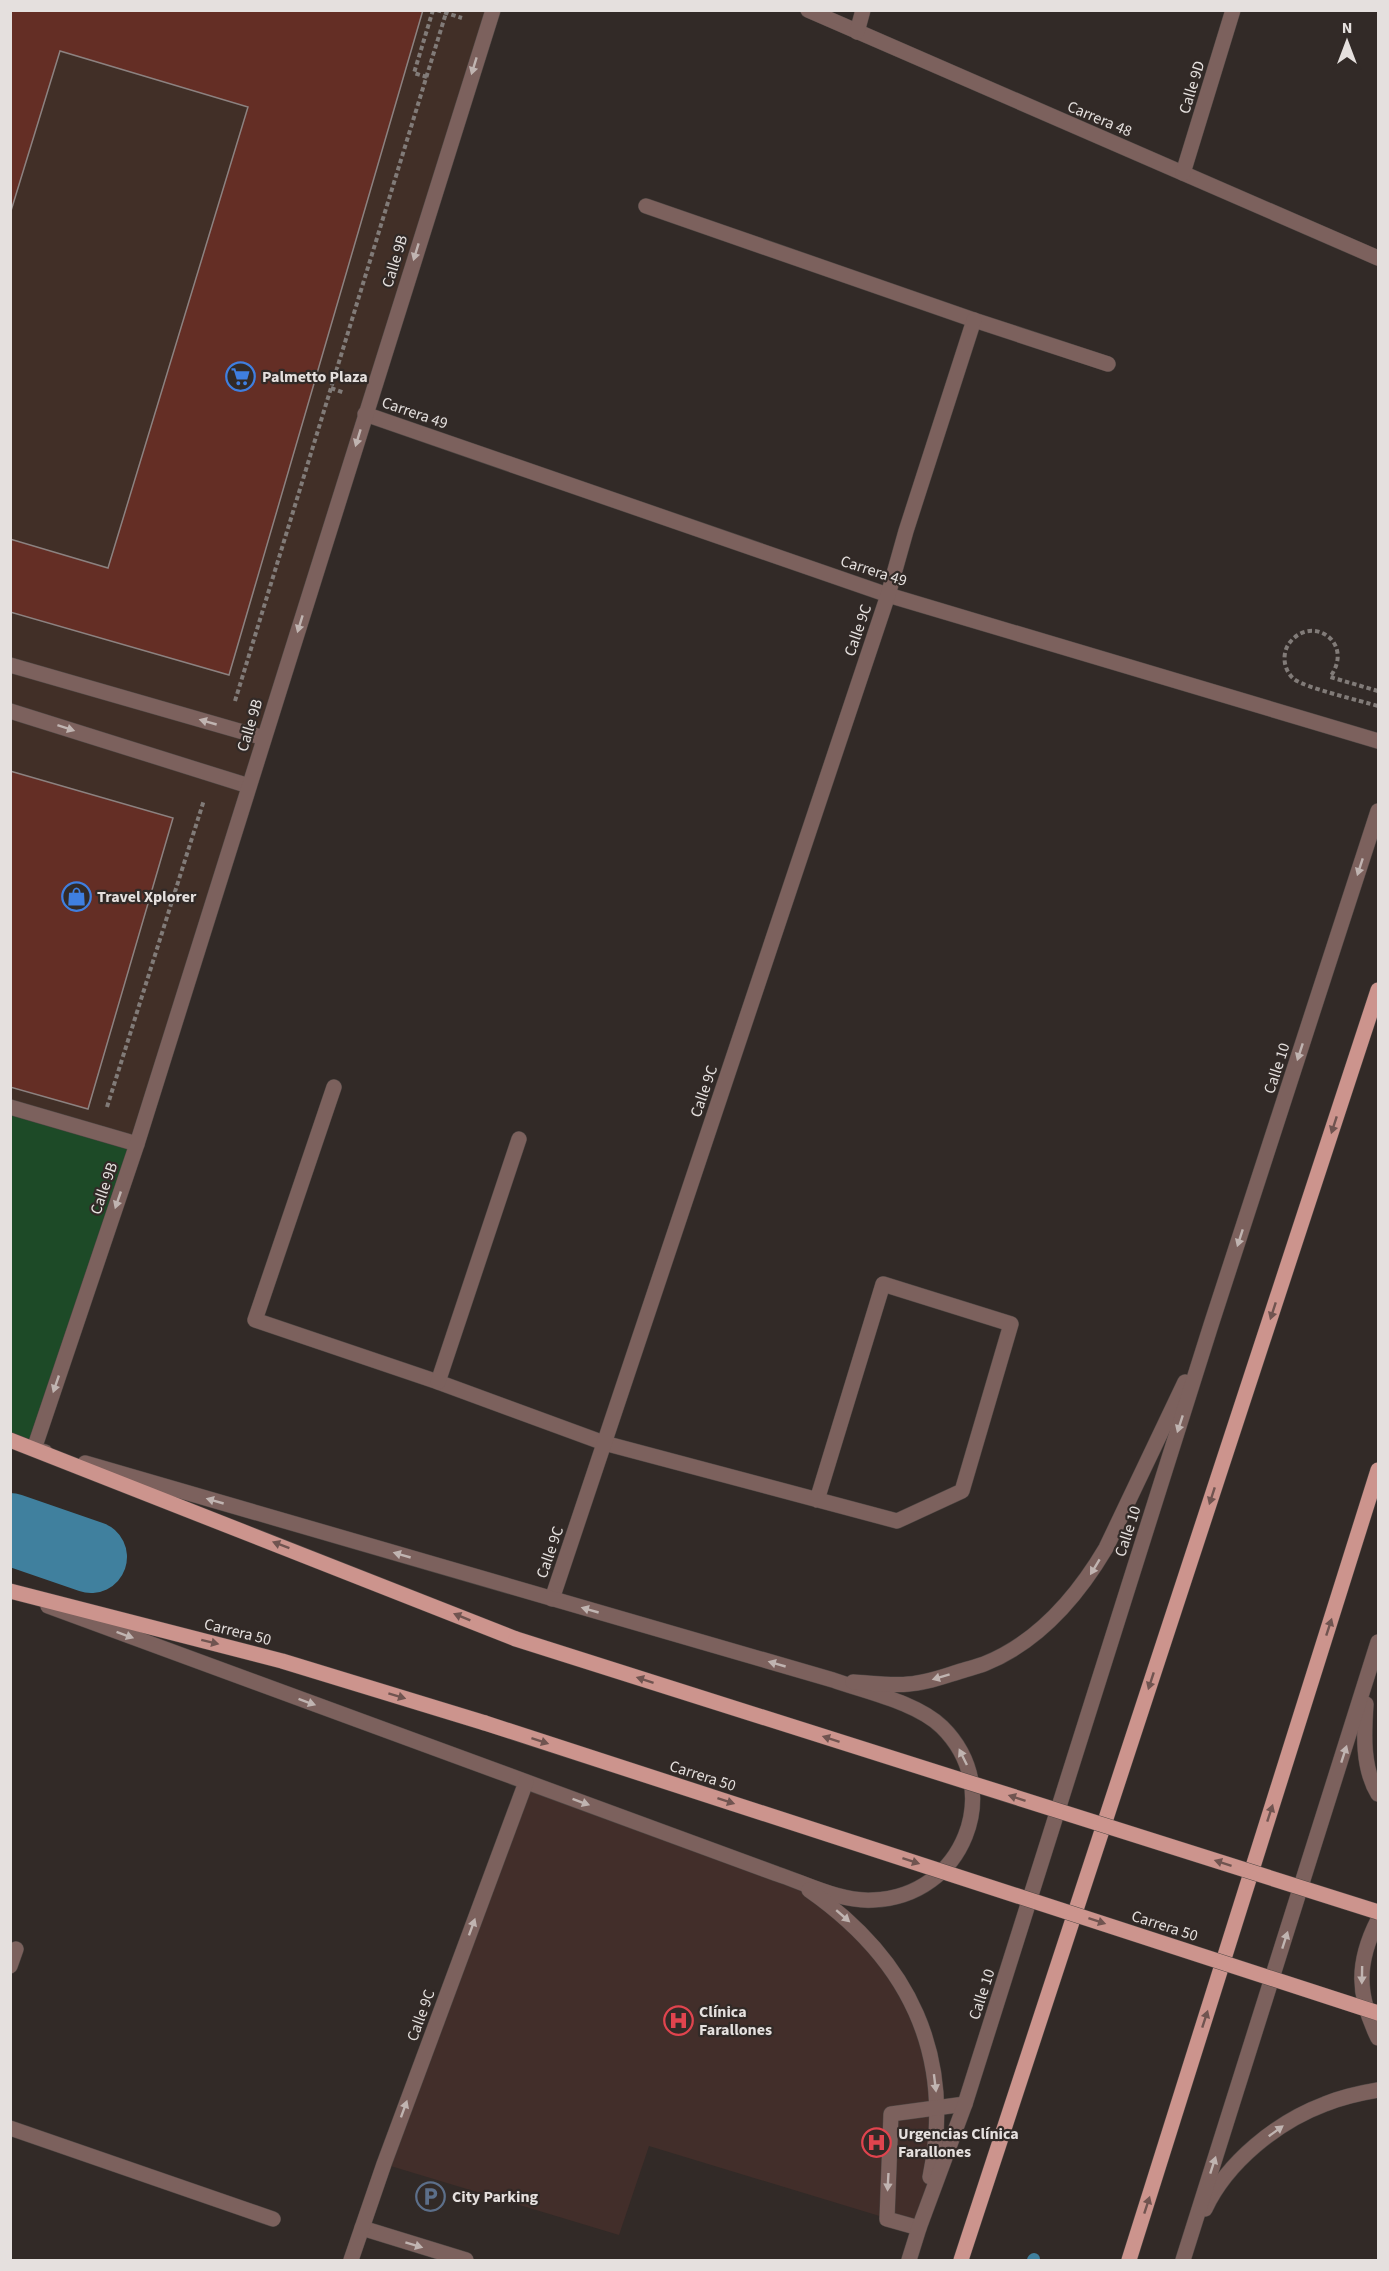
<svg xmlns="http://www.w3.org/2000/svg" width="1389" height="2271" font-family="'Source Sans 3',sans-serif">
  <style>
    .commercial { fill: #412f27 }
    .medical { fill: #422e2a }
    .green { fill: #1d4a27 }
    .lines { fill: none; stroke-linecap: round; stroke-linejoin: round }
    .stream { stroke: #40809e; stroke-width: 12 }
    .river { stroke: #40809e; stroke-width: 72 }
    .building { fill: #642e25; stroke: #8c8280; stroke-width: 1.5 }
    .minor-casing { stroke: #4f4744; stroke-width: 16 }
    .major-casing { stroke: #4f4744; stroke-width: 16 }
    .path { stroke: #817b78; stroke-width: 4; stroke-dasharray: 4.5 3; stroke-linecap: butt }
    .minor { stroke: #7c615d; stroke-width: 15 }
    .major { stroke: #cc948d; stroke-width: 15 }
    .major-bridge-casing { stroke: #4f4744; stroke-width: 16; stroke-linecap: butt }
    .major-bridge { stroke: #cc948d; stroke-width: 15 }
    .oneway { fill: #c0b4b1 }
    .oneway2 { fill: #705450 }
    .labels { text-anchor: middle; stroke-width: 4.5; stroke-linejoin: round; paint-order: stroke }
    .street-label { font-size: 16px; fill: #e5e0de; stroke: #322a27 }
    .poi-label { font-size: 16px; font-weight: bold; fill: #e5e0de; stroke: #322a27; text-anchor: start }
  </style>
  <rect width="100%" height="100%" fill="#322a27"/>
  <path class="commercial" d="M 10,11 L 493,11 L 137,1144 L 11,1107 Z"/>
  <path class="medical" d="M 526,1782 L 777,1874 L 858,1929 L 923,2032 L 936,2149 L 919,2228 L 649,2146 L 619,2235 L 384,2164 Z"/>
  <path class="green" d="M 10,1107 L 137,1144 L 34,1449 L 11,1440 Z"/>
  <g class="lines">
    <path class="stream" d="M 1033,2260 L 1034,2259"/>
    <path class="river" d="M 10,1529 L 91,1557"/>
  </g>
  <g class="building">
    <path d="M 10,10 L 423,10 L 229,675 L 10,612 L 10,539 L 108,568 L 248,107 L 60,51 L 10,214 Z"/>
    <path d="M 10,771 L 173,818 L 88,1109 L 10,1087 Z"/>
  </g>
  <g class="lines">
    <defs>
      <g id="minor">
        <path d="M 808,10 L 1378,258"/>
        <path d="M 857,32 L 863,10"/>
        <path d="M 1183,173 L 1233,10"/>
        <path d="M 646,206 L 974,320 L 1108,364"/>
        <path d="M 365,414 L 888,595 L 1378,741"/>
        <path d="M 10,665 L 264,738"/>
        <path d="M 10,711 L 249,786"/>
        <path d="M 334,1087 L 255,1320 L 438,1382 L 604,1443 L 897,1521 L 962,1491 L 1011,1324 L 883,1284 L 817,1500"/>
        <path d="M 10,1107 L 137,1144"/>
        <path d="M 438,1382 L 519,1139"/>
        <path d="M 45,1452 L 34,1449 L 137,1144 L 493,10"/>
        <path d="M 552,1599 L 888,595 L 906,531 L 974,320"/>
        <path d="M 48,1606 L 777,1874 C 807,1884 841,1902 873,1900 C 963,1897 1006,1790 942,1727 C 916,1702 866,1692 833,1680 L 85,1463"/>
        <path d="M 853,1682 C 872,1683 891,1686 909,1684 C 926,1683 942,1677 958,1672 C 967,1669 976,1667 984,1664 C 1039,1642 1077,1597 1106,1548 L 1185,1382"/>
        <path d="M 1366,1704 C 1364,1733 1362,1768 1378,1794"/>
        <path d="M 809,1890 C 909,1960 955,2055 930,2177"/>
        <path d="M 1378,1920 C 1356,1963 1357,1995 1378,2038"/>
        <path d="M 10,1966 L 16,1949"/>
        <path d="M 10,2128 L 273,2219"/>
        <path d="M 1205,2209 C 1227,2162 1277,2122 1325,2104 C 1342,2097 1360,2093 1378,2090"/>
        <path d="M 362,2228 L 466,2260"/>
        <path d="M 919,2228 L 887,2219 L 891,2114 L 965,2104"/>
        <path d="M 351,2260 L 384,2164 L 526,1782"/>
        <path d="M 909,2260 L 919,2228 L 965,2104 L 1211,1325 L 1378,811"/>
        <path d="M 1183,2260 L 1378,1642"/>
      </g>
      <g id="major">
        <path d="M 10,1440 L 516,1639"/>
        <path d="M 10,1591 L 282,1661 L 485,1723"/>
        <path d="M 961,2260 L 1378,990"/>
        <path d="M 1129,2260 L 1378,1470"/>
      </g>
    </defs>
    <use href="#minor" class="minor-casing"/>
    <use href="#major" class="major-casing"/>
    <g class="path">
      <path d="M 437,10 L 462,18"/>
      <path d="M 427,77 L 414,73 L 433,10"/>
      <path d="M 331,388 L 345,393"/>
      <path d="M 1378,691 L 1330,677 C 1355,643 1313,615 1291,641 C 1281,652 1283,670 1294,679 C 1305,688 1362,701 1378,706"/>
      <path d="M 235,701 L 446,13"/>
      <path d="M 107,1107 L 204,800"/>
    </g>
    <use href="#minor" class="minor"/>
    <use href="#major" class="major"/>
    <defs>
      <g id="major-bridge">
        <path d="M 516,1639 L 1378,1912"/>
        <path d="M 485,1723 L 1378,2013"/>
      </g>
    </defs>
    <use href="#major-bridge" class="major-bridge-casing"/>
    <use href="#major-bridge" class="major-bridge"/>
  </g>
  <defs><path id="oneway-solid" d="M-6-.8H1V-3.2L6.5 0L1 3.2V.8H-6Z" transform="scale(1.5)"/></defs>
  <g class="oneway">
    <use href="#oneway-solid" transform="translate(474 66) rotate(107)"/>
    <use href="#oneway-solid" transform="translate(416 252) rotate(107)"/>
    <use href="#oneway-solid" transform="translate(358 438) rotate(107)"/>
    <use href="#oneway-solid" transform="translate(300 624) rotate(107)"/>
    <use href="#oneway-solid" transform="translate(208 722) rotate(-164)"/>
    <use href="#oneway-solid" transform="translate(66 728) rotate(18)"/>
    <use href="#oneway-solid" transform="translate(1360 867) rotate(108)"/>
    <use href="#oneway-solid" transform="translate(1300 1052) rotate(108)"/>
    <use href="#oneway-solid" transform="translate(118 1200) rotate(109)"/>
    <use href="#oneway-solid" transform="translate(1240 1238) rotate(108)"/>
    <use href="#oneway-solid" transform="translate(56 1384) rotate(109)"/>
    <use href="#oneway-solid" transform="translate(1180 1424) rotate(108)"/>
    <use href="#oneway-solid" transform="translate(215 1501) rotate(-164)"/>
    <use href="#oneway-solid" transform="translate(402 1555) rotate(-164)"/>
    <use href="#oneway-solid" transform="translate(1095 1567) rotate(121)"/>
    <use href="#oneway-solid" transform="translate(590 1610) rotate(-164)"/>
    <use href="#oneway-solid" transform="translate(125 1635) rotate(20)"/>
    <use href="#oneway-solid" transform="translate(777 1664) rotate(-164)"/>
    <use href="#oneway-solid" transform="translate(941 1677) rotate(163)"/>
    <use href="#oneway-solid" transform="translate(307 1702) rotate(20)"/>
    <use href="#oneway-solid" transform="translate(1344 1754) rotate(-72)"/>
    <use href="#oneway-solid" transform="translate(963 1757) rotate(-116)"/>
    <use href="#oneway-solid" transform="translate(581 1802) rotate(20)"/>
    <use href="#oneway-solid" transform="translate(843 1916) rotate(41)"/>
    <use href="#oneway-solid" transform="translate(472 1927) rotate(-70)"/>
    <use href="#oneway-solid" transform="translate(1285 1940) rotate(-72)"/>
    <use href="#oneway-solid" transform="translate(1362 1975) rotate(91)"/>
    <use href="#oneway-solid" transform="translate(935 2083) rotate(83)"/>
    <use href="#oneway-solid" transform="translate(404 2109) rotate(-70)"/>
    <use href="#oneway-solid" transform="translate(1276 2131) rotate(-36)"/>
    <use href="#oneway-solid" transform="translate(1213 2165) rotate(-72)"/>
    <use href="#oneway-solid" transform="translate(888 2182) rotate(93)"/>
    <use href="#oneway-solid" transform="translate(414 2245) rotate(17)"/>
  </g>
  <g class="oneway2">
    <use href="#oneway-solid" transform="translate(1334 1125) rotate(108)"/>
    <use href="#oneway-solid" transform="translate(1273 1311) rotate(108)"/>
    <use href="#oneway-solid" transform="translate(1212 1496) rotate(108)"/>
    <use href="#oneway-solid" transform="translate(281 1545) rotate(-159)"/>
    <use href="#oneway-solid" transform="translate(462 1617) rotate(-158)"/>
    <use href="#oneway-solid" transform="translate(1329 1627) rotate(-72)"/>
    <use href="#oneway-solid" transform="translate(210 1642) rotate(14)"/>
    <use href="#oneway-solid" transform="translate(645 1680) rotate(-162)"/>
    <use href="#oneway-solid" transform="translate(1151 1681) rotate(108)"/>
    <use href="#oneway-solid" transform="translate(397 1696) rotate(17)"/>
    <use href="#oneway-solid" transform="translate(831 1739) rotate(-162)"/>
    <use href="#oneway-solid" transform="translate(540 1741) rotate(18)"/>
    <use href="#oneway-solid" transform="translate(1017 1798) rotate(-162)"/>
    <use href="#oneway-solid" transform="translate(726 1801) rotate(18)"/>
    <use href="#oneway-solid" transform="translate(1270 1813) rotate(-72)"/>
    <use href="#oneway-solid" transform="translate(911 1861) rotate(18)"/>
    <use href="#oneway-solid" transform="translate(1223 1863) rotate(-162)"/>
    <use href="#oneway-solid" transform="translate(1097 1921) rotate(18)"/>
    <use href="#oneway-solid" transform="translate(1205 2019) rotate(-72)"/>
    <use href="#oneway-solid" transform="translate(1147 2205) rotate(-72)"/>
  </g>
  <defs>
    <symbol id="supermarket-ring" viewBox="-11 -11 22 22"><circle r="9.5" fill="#322a27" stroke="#3f7fe0" stroke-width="1.5"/><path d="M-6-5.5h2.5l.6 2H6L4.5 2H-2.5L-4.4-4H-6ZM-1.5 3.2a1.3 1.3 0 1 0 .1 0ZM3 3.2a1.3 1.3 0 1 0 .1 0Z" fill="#3f7fe0"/></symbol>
    <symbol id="shop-ring" viewBox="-11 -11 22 22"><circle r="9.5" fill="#322a27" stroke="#3f7fe0" stroke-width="1.5"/><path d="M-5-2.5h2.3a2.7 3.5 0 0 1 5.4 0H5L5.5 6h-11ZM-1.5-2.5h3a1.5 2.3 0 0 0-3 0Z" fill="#3f7fe0"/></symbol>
    <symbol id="hospital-ring" viewBox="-11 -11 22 22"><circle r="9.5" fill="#322a27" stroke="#e0444e" stroke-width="1.5"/><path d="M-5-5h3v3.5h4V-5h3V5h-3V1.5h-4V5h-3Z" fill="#e0444e"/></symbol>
    <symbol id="parking-ring" viewBox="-11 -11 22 22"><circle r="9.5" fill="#322a27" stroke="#5c6f8a" stroke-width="1.5"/><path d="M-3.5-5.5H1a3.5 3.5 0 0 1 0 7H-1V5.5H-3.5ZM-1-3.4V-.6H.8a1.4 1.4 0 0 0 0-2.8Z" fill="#5c6f8a"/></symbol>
  </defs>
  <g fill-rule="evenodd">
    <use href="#supermarket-ring" x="224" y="360" width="33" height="33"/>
    <use href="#shop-ring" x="60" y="880" width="33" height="33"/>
    <use href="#hospital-ring" x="662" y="2004" width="33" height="33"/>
    <use href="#hospital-ring" x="860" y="2126" width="33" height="33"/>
    <use href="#parking-ring" x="414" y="2180" width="33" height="33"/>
  </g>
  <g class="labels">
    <g class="street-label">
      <text transform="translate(1191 87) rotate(-73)" y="6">Calle 9D</text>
      <text transform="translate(1100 118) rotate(23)" y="6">Carrera 48</text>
      <text transform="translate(394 261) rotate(-73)" y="6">Calle 9B</text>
      <text transform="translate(415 412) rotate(19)" y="6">Carrera 49</text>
      <text transform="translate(874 570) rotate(18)" y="6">Carrera 49</text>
      <text transform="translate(857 630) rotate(-71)" y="6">Calle 9C</text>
      <text transform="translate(249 725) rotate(-73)" y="6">Calle 9B</text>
      <text transform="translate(1276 1068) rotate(-72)" y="6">Calle 10</text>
      <text transform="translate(703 1091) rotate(-71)" y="6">Calle 9C</text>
      <text transform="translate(103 1188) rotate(-71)" y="6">Calle 9B</text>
      <text transform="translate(1127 1531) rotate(-72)" y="6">Calle 10</text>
      <text transform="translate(549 1552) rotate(-71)" y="6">Calle 9C</text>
      <text transform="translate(238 1631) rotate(14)" y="6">Carrera 50</text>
      <text transform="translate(703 1775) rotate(18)" y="6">Carrera 50</text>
      <text transform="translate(1165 1925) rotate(18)" y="6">Carrera 50</text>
      <text transform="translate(981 1994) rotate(-72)" y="6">Calle 10</text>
      <text transform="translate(420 2015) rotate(-70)" y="6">Calle 9C</text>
    </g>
    <g class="poi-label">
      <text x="262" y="382">Palmetto Plaza</text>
      <text x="97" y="902">Travel Xplorer</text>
      <text x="699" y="2017">Clínica<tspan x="699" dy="18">Farallones</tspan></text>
      <text x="898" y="2139">Urgencias Clínica<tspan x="898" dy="18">Farallones</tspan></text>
      <text x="452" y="2202">City Parking</text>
    </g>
  </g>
  <rect width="1389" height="2271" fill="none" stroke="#e5e0de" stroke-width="24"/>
  <g transform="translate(1347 42)" stroke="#322a27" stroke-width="4.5" paint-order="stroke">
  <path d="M0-4.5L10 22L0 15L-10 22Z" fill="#e5e0de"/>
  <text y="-9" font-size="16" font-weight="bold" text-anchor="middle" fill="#e5e0de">N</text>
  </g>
</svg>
